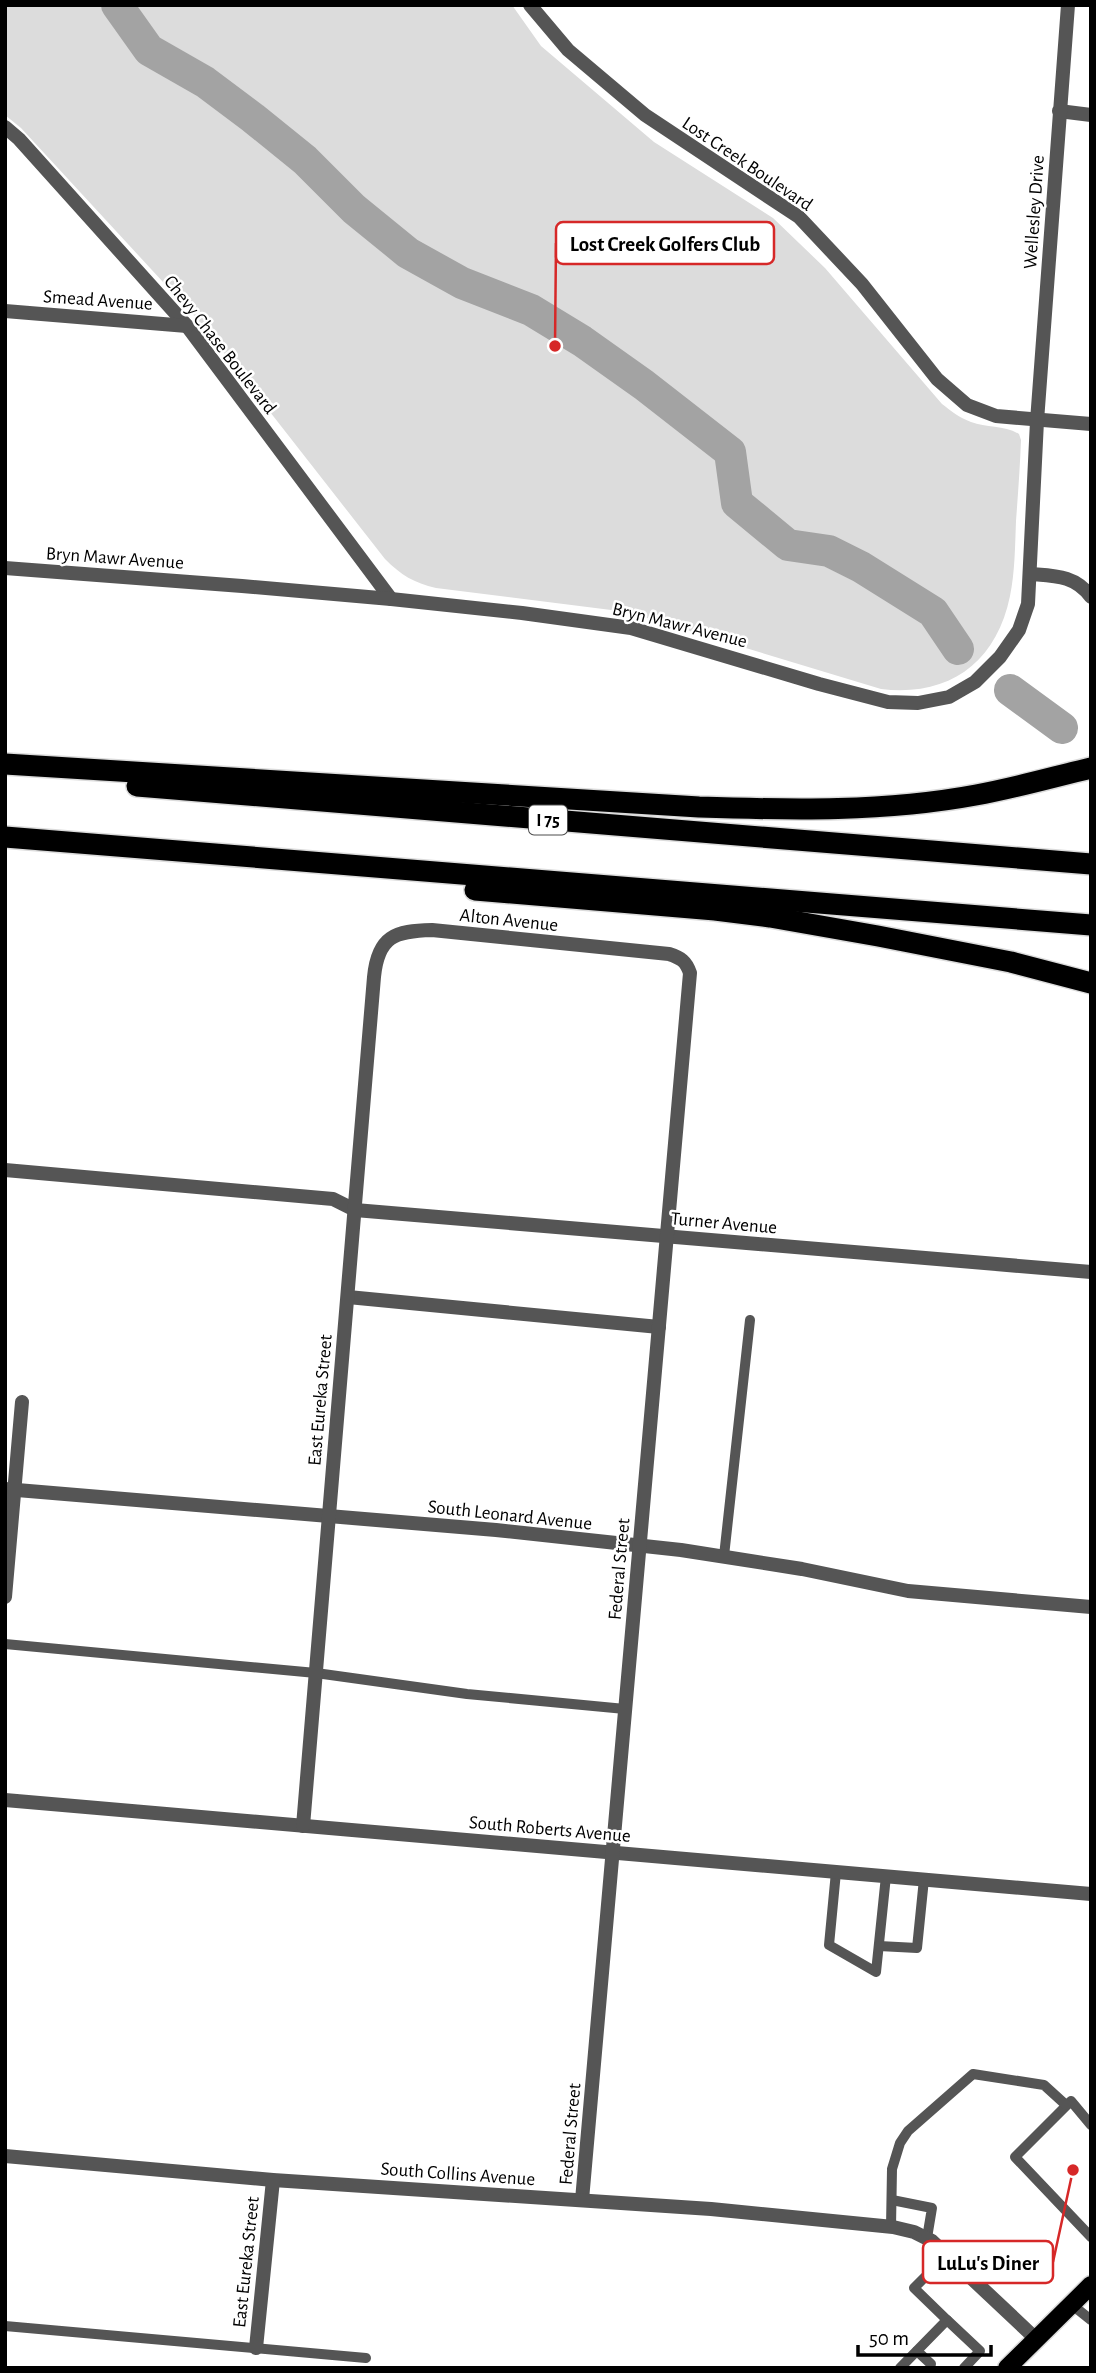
<svg xmlns="http://www.w3.org/2000/svg" width="1096" height="2373" font-family="'Alegreya Sans',sans-serif">
  <style>
    .green { fill: #dcdcdc }
    .lines { fill: none; stroke-linecap: round; stroke-linejoin: round }
    .river { stroke: #a3a3a3; stroke-width: 32 }
    .primary-casing { stroke: #dbdbdb; stroke-width: 21 }
    .highway-casing { stroke: #dbdbdb; stroke-width: 24 }
    .lane { stroke: #555; stroke-width: 10 }
    .street { stroke: #555; stroke-width: 14 }
    .primary { stroke: #000; stroke-width: 18 }
    .highway { stroke: #000; stroke-width: 21 }
    .labels { text-anchor: middle; stroke-width: 5; stroke-linejoin: round; paint-order: stroke }
    .shield { fill: #fff; stroke: #4c4c4c; stroke-width: 2 }
    .shield-label { font-size: 18px; font-weight: bold; fill: #000 }
    .street-label { font-size: 19px; fill: #000; stroke: #fff }
    .leader { fill: none; stroke: #d62828; stroke-width: 2.5 }
    .callout-dot { fill: #d62828; stroke: #fff; stroke-width: 2.5 }
    .callout { fill: #fff; stroke: #d62828; stroke-width: 2.5 }
    .callout-label { font-size: 21px; text-anchor: middle; font-weight: bold; fill: #000 }
  </style>
  <rect width="100%" height="100%" fill="#fff"/>
  <path class="green" d="M 5,5 L 512,5 L 541,46 L 654,142 L 773,218 L 825,268 L 942,404 C 951,411 960,418 971,422 C 986,428 1005,425 1019,434 L 1021,440 C 1020,467 1018,494 1016,521 C 1015,546 1015,572 1010,596 C 996,664 948,697 881,689 L 627,612 L 436,588 C 414,583 401,575 385,559 L 198,320 L 21,128 L 5,115 Z"/>
  <g class="lines">
    <g class="river">
      <path d="M 117,5 L 149,50 L 205,82 L 253,118 L 305,160 L 354,209 L 408,253 L 462,283 L 531,310 L 582,341 L 644,385 L 730,452 L 737,503 L 788,545 L 829,551 L 861,567 L 933,612 L 958,649"/>
      <path d="M 1010,690 L 1062,728"/>
    </g>
    <defs>
      <path id="primary" d="M 1007,2368 L 1091,2285"/>
      <g id="highway">
        <path d="M 5,764 L 699,807 C 791,810 885,812 976,795 C 1015,788 1053,777 1091,768"/>
        <path d="M 137,786 L 1091,864"/>
        <path d="M 5,837 L 1091,925"/>
        <path d="M 475,890 L 715,910 L 770,917 L 878,936 L 1011,962 L 1091,983"/>
      </g>
    </defs>
    <use href="#primary" class="primary-casing"/>
    <use href="#highway" class="highway-casing"/>
    <g class="lane">
      <path d="M 724,1556 L 750,1320"/>
      <path d="M 5,1644 L 316,1673 L 467,1694 L 625,1709"/>
      <path d="M 836,1872 L 829,1945 L 876,1972 L 886,1876"/>
      <path d="M 879,1946 L 917,1948 L 924,1879"/>
      <path d="M 1091,2125 L 1071,2101 L 1015,2157 L 1091,2237"/>
      <path d="M 892,2200 L 932,2208 L 927,2238"/>
      <path d="M 891,2227 L 892,2169 L 900,2143 L 908,2131 L 973,2074 L 1044,2085 L 1066,2105"/>
      <path d="M 1071,2304 L 1091,2320"/>
      <path d="M 947,2320 L 980,2351 L 964,2368"/>
      <path d="M 5,2326 L 366,2358"/>
      <path d="M 917,2351 L 931,2364"/>
      <path d="M 900,2368 L 947,2320 L 914,2288 L 947,2255"/>
    </g>
    <g class="street">
      <path d="M 530,5 L 568,50 L 645,115 L 799,217 L 862,284 L 937,379 L 967,405 L 996,416 L 1091,424"/>
      <path d="M 1059,111 L 1091,115"/>
      <path d="M 5,127 L 19,139 L 187,326 L 391,599"/>
      <path d="M 5,311 L 187,326"/>
      <path d="M 5,568 L 242,586 L 391,599 L 522,613 L 631,628 L 819,684 L 888,702 L 918,703 L 949,697 L 975,682 L 1000,657 L 1019,630 L 1028,604 L 1037,421 L 1068,5"/>
      <path d="M 1030,574 C 1054,576 1075,575 1091,597"/>
      <path d="M 5,1170 L 333,1199 L 355,1210 L 1091,1272"/>
      <path d="M 348,1297 L 659,1327"/>
      <path d="M 5,1489 L 496,1530 L 681,1550 L 802,1569 L 908,1591 L 1091,1607"/>
      <path d="M 5,1597 L 22,1402"/>
      <path d="M 5,1800 L 1091,1894"/>
      <path d="M 303,1826 L 374,977 C 378,936 395,931 432,930 L 669,954 C 681,958 686,961 690,973 L 582,2200"/>
      <path d="M 5,2156 L 273,2180 L 711,2209 L 893,2227 L 914,2232 L 932,2241 L 1035,2338"/>
      <path d="M 256,2348 L 273,2180"/>
    </g>
    <use href="#primary" class="primary"/>
    <use href="#highway" class="highway"/>
  </g>
  <g class="labels">
    <rect class="shield" x="529" y="805.5" width="38" height="29" rx="5"/>
    <g class="shield-label">
      <text x="548" y="826">I 75</text>
    </g>
    <g class="street-label">
      <text transform="translate(748 163) rotate(34)" y="7">Lost Creek Boulevard</text>
      <text transform="translate(1033 212) rotate(-86)" y="7">Wellesley Drive</text>
      <text transform="translate(98 299) rotate(4)" y="7">Smead Avenue</text>
      <text transform="translate(221 344) rotate(52)" y="7">Chevy Chase Boulevard</text>
      <text transform="translate(115 557) rotate(4)" y="7">Bryn Mawr Avenue</text>
      <text transform="translate(680 624) rotate(14)" y="7">Bryn Mawr Avenue</text>
      <text transform="translate(509 919) rotate(6)" y="7">Alton Avenue</text>
      <text transform="translate(724 1222) rotate(5)" y="7">Turner Avenue</text>
      <text transform="translate(319 1400) rotate(-85)" y="7">East Eureka Street</text>
      <text transform="translate(510 1514) rotate(6)" y="7">South Leonard Avenue</text>
      <text transform="translate(618 1569) rotate(-85)" y="7">Federal Street</text>
      <text transform="translate(550 1828) rotate(5)" y="7">South Roberts Avenue</text>
      <text transform="translate(569 2134) rotate(-85)" y="7">Federal Street</text>
      <text transform="translate(458 2173) rotate(4)" y="7">South Collins Avenue</text>
      <text transform="translate(245 2262) rotate(-84)" y="7">East Eureka Street</text>
    </g>
  </g>
  <path class="leader" d="M555 346L556 243M1073 2170L1053 2262"/>
  <g class="callout-dot">
    <circle cx="555" cy="346" r="7"/>
    <circle cx="1073" cy="2170" r="7"/>
  </g>
  <g class="callout">
    <rect x="556" y="222" width="218" height="42" rx="7"/>
    <rect x="923" y="2241" width="130" height="42" rx="7"/>
  </g>
  <g class="callout-label">
    <text x="665" y="251">Lost Creek Golfers Club</text>
    <text x="988" y="2270">LuLu's Diner</text>
  </g>
  <rect width="1096" height="2373" fill="none" stroke="#000000" stroke-width="14"/>
  <path d="M858 2345v10h133v-10" fill="none" stroke="#000000" stroke-width="3.5"/>
  <text x="869" y="2345" font-size="21" fill="#000000" stroke="#ffffff" stroke-width="5" paint-order="stroke">50 m</text>
</svg>
